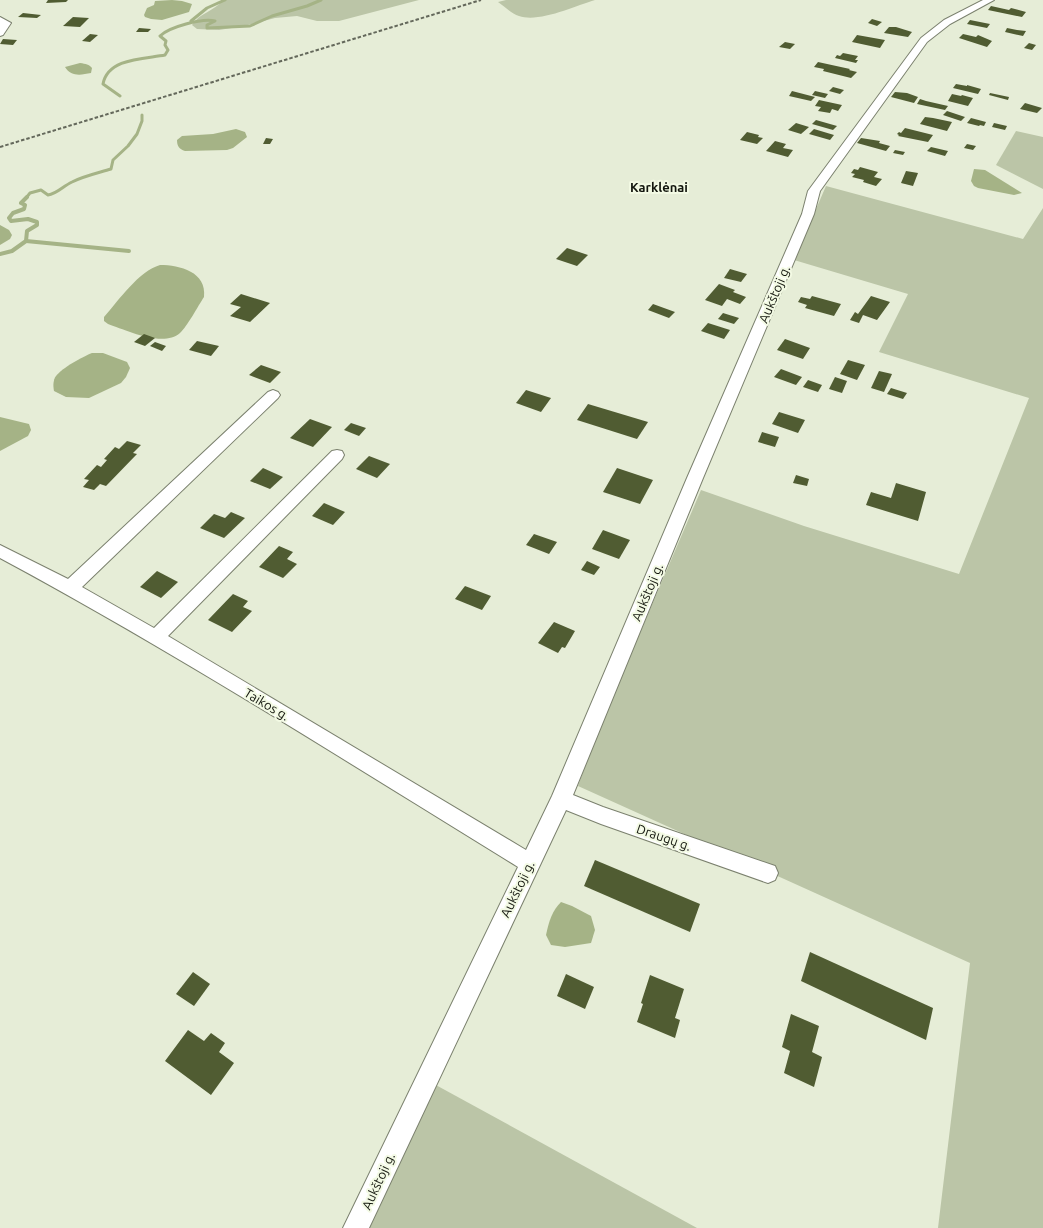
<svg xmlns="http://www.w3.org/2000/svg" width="1043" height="1228" font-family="Ubuntu,sans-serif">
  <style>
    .green { fill: #bbc5a7 }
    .water { fill: #a5b386 }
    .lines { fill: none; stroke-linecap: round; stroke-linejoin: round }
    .stream-far1 { stroke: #a5b386; stroke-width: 3 }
    .stream { stroke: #a5b386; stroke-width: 4 }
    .building { fill: #505c32 }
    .minor-casing { stroke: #7b816e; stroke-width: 2 }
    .minor { fill: #fff; fill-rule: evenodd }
    .rail { stroke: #64685b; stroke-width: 2; stroke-dasharray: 3.5 2; stroke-linecap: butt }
    .labels { text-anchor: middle; stroke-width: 4; stroke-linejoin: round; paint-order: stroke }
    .far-quarter-label { font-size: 13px; font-weight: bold; fill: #13160e; stroke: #f3fae4 }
    .street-label { font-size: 13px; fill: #13160e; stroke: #f3fae4 }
  </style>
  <rect width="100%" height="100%" fill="#e6edd7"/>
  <g class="green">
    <path d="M 223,0 L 419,0 L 339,21 L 317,21 L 297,16 L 275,18 L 244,26 L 219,30 L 197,29 L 192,25 C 199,13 215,11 223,0 Z"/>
    <path d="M 506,0 L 595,0 C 575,6 539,23 519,16 C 512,14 505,7 498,2 Z"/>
    <path d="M 1016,131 L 1043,137 L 1043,189 L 996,165 Z"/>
    <path d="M 826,186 L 1023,239 L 1043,208 L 1043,1228 L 938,1228 L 970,963 L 578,786 L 598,731 L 701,490 L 804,526 L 959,574 L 1029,398 L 879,352 L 908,294 L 794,260 Z"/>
    <path d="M 434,1084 L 697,1228 L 369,1228 Z"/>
  </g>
  <g class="water">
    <path d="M 172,0 L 182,1 L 192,4 L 189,12 L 162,20 L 151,19 L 145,17 L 144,15 L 147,8 L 154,5 L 155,1 Z"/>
    <path d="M 80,63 C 86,64 89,64 92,68 L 91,73 C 81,75 71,77 65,67 Z"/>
    <path d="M 236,129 L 245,132 L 247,137 L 233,148 L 227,150 L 185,151 C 179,149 177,146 177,140 L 182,136 L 213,134 Z"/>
    <path d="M 974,169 L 985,170 L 1022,193 L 1014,195 L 978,188 L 974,186 L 971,181 Z"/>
    <path d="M 0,225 L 9,230 L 12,235 L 10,239 L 0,245 Z"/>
    <path d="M 160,265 C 180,265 207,272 204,297 C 198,306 187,327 180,333 C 163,348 126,330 108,324 L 104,321 L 104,317 C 119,300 139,271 160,265 Z"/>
    <path d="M 92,353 L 103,353 L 127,362 L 130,368 L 126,377 L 121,383 L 89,398 L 66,397 L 54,391 C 53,386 53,380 56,376 C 62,368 82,357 92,353 Z"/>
    <path d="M 0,417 L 29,424 L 31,430 L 28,436 L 0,451 Z"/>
    <path d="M 561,902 L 572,906 L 591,916 L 595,930 L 591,943 L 565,947 L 551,945 L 546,935 C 549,921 552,911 561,902 Z"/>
  </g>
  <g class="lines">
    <g class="stream-far1">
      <path d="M 191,21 L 207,8 L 225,0"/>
      <path d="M 120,96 L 103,84 C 108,58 144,59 165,55 L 168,50 L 165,45 L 166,41 L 160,36 C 169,27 202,18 215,21 L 207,25 L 207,28 L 250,26 L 272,16 L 307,6 L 321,0"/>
      <path d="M 26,198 L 30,193 L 41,190 L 48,195 C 57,194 63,186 72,182 C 84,176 98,173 111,169 L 113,160 L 128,146 L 137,134 L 142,121 L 142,115"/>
    </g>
    <g class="stream">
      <path d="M 26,241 L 129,251"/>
      <path d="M 0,254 L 12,251 L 26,241 L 27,231 L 37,225 L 37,222 L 28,219 L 11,221 L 9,218 L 13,213 L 24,209 L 25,205 L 21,203 L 27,197"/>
    </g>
  </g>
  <g class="building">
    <path d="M 48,0 L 68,0 L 66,2 L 46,3 Z"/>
    <path d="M 991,6 L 1009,10 L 1011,8 L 1026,12 L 1022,17 L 988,10 Z"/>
    <path d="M 23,13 L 41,15 L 37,18 L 18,17 Z"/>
    <path d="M 73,17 L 89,18 L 80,27 L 63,26 Z"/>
    <path d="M 872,19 L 882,22 L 877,26 L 868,23 Z"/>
    <path d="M 970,20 L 990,24 L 987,28 L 967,24 Z"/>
    <path d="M 889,27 L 896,27 L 912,32 L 908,37 L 884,33 Z"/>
    <path d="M 139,28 L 151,29 L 148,32 L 136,32 Z"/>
    <path d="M 1007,28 L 1017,30 L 1026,31 L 1023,36 L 1005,32 Z"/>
    <path d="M 90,34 L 98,35 L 90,42 L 82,41 Z"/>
    <path d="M 963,34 L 976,37 L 978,35 L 992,41 L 987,47 L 959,38 Z"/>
    <path d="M 857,35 L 885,40 L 880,48 L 852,42 Z"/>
    <path d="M 3,39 L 17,40 L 13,45 L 0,44 Z"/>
    <path d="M 785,42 L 795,44 L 790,49 L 779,47 Z"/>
    <path d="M 1029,43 L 1036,45 L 1032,50 L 1024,48 Z"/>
    <path d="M 843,53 L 858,56 L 855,60 L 858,60 L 856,63 L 835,58 L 837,55 L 840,56 Z"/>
    <path d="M 818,62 L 850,69 L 849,70 L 857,72 L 851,78 L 823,71 L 824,69 L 814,67 Z"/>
    <path d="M 956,84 L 967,86 L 967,85 L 981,89 L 978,94 L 953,88 Z"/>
    <path d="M 833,87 L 844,90 L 840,94 L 829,91 Z"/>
    <path d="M 792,91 L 815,97 L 811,101 L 789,96 Z"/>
    <path d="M 815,91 L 828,94 L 825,98 L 812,95 Z"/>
    <path d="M 895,92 L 907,93 L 918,97 L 914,103 L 891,97 Z"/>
    <path d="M 990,93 L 1009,97 L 1008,100 L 989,95 Z"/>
    <path d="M 952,94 L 961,96 L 962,95 L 973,98 L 968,106 L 948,101 Z"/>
    <path d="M 920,99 L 926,101 L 948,106 L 945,110 L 917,104 Z"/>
    <path d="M 819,100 L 842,105 L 838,111 L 832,109 L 830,113 L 818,111 L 821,107 L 815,106 Z"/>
    <path d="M 1025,103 L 1042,108 L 1037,113 L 1020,109 Z"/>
    <path d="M 947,111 L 965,117 L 961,121 L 943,115 Z"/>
    <path d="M 925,117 L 933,118 L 952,122 L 947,131 L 920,124 Z"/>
    <path d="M 971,118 L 986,122 L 984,126 L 980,125 L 979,126 L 967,123 Z"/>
    <path d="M 816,120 L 837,126 L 833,130 L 812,124 Z"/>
    <path d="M 796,123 L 809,127 L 801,134 L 788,130 Z"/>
    <path d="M 994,123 L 1007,126 L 1005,130 L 992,127 Z"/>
    <path d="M 905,128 L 933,135 L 928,142 L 898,136 L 899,135 L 897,134 L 899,132 L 901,133 Z"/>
    <path d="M 814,129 L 834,135 L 830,140 L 809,134 Z"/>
    <path d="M 747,132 L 759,135 L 758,137 L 763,138 L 757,144 L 740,140 Z"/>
    <path d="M 266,138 L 273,139 L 270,144 L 263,144 Z"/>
    <path d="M 861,138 L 880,141 L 879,143 L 890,146 L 886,151 L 857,143 Z"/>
    <path d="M 775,141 L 786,144 L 783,148 L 793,150 L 788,157 L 766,151 Z"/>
    <path d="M 967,144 L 976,146 L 973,150 L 964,148 Z"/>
    <path d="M 931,147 L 948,151 L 945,156 L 927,151 Z"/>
    <path d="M 895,150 L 905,152 L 903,155 L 893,153 Z"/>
    <path d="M 860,167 L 878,172 L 874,177 L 882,179 L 876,186 L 863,182 L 864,180 L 852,177 L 855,174 L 851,173 L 854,169 L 858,170 Z"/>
    <path d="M 906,171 L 918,173 L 913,186 L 901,183 Z"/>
    <path d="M 567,248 L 588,255 L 577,266 L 556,259 Z"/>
    <path d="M 730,269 L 747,274 L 741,282 L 724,278 Z"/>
    <path d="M 719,284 L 735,290 L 733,292 L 746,297 L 740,304 L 727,299 L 722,306 L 705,300 Z"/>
    <path d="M 241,294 L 270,303 L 250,322 L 230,316 L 241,307 L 230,304 Z"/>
    <path d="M 812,296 L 841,304 L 834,316 L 805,308 L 807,305 L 798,302 L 801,297 L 810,299 Z"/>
    <path d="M 871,296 L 890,302 L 877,320 L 863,315 L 859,323 L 850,320 L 855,312 L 858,314 Z"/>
    <path d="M 653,304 L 675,312 L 669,318 L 648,310 Z"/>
    <path d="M 723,313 L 739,318 L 734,324 L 718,319 Z"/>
    <path d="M 708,323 L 730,330 L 724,339 L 701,331 Z"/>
    <path d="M 144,334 L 155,338 L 145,346 L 134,342 Z"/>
    <path d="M 785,339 L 810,348 L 803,359 L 777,350 Z"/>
    <path d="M 197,341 L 219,346 L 211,356 L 189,350 Z"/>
    <path d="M 155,342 L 166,346 L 162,351 L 150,346 Z"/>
    <path d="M 848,360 L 865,365 L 857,380 L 840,374 Z"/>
    <path d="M 261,365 L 281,372 L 270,383 L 249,375 Z"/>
    <path d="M 781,369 L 802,377 L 796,385 L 774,377 Z"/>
    <path d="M 879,371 L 892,374 L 884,392 L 871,388 Z"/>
    <path d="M 835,377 L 847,381 L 842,393 L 829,389 Z"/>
    <path d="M 808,380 L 822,385 L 818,392 L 803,387 Z"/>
    <path d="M 891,388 L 907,393 L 903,399 L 887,394 Z"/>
    <path d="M 526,390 L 551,398 L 541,412 L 516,403 Z"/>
    <path d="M 588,404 L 648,422 L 637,439 L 577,420 Z"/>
    <path d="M 779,412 L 805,420 L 798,433 L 772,424 Z"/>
    <path d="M 310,419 L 332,427 L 313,447 L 290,438 Z"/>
    <path d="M 351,423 L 366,428 L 359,436 L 344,430 Z"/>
    <path d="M 762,432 L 779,437 L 775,447 L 758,442 Z"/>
    <path d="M 127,441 L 141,445 L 133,453 L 137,454 L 106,486 L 100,484 L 94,490 L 83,487 L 89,480 L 84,479 L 97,465 L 101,467 L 107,460 L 104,459 L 115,447 L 119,449 Z"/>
    <path d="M 369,456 L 390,464 L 377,478 L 356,469 Z"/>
    <path d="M 263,468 L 283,477 L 270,489 L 250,481 Z"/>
    <path d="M 617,468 L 653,480 L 640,504 L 603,492 Z"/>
    <path d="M 796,475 L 809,479 L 807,486 L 793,483 Z"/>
    <path d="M 896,483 L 926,492 L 918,521 L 866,505 L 871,492 L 891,498 Z"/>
    <path d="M 324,503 L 345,512 L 333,525 L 312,516 Z"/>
    <path d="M 231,512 L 245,518 L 224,538 L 200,528 L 214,514 L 225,518 Z"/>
    <path d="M 603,530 L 630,540 L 619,559 L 592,549 Z"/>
    <path d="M 534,534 L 557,542 L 549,554 L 526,545 Z"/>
    <path d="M 279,546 L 293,552 L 287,559 L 297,564 L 283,578 L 259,567 Z"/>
    <path d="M 587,561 L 600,567 L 594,575 L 581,570 Z"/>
    <path d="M 157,571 L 178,582 L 161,598 L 140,587 Z"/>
    <path d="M 465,586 L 491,596 L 482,610 L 455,599 Z"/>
    <path d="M 233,594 L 248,601 L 243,607 L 252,611 L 232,632 L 208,620 Z"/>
    <path d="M 554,622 L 575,631 L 565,648 L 562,647 L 558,653 L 538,643 Z"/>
    <path d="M 595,860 L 700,904 L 690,932 L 584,886 Z"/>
    <path d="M 810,952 L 933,1008 L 926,1040 L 801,981 Z"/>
    <path d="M 193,972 L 210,984 L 194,1006 L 176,994 Z"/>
    <path d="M 566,974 L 594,987 L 585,1009 L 557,996 Z"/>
    <path d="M 650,975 L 684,989 L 675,1018 L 680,1020 L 675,1038 L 637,1022 L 643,1004 L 641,1003 Z"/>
    <path d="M 791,1014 L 819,1026 L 812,1052 L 822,1057 L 814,1087 L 784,1073 L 790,1051 L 782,1047 Z"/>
    <path d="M 188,1030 L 204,1041 L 211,1033 L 225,1043 L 219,1052 L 234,1063 L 211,1095 L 165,1061 Z"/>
  </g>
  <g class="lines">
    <defs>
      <g id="minor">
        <path d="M 983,0 L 994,0 L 950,24 L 927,42 L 820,191 L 814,214 L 703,478 L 573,795 L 603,807 L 775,866 L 778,873 L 775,880 L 768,883 L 601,824 L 566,810 L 369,1228 L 343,1228 L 518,867 C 347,762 177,653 0,558 L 0,545 L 68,579 L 268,392 L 273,390 L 278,392 L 280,395 L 278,398 L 82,587 L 154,628 L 332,451 L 337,450 L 342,451 L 344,455 L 342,459 L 168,636 L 526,850 L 552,796 L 687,478 L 802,214 L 808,191 L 921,38 L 944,20 Z"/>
        <path d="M 0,17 L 11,23 L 3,35 L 0,36 Z"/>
      </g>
    </defs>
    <use href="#minor" class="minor-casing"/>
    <use href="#minor" class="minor"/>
    <path class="rail" d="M 0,147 L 481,0"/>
  </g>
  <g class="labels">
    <g class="far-quarter-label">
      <text x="659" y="192">Karklėnai</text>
    </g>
    <g class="street-label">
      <text transform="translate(774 294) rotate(-67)" y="5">Aukštoji g.</text>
      <text transform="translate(647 592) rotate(-67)" y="5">Aukštoji g.</text>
      <text transform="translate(267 704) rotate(31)" y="5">Taikos g.</text>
      <text transform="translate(664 837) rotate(19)" y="5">Draugų g.</text>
      <text transform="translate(517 889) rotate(-64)" y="5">Aukštoji g.</text>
      <text transform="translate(378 1181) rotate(-65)" y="5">Aukštoji g.</text>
    </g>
  </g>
</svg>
